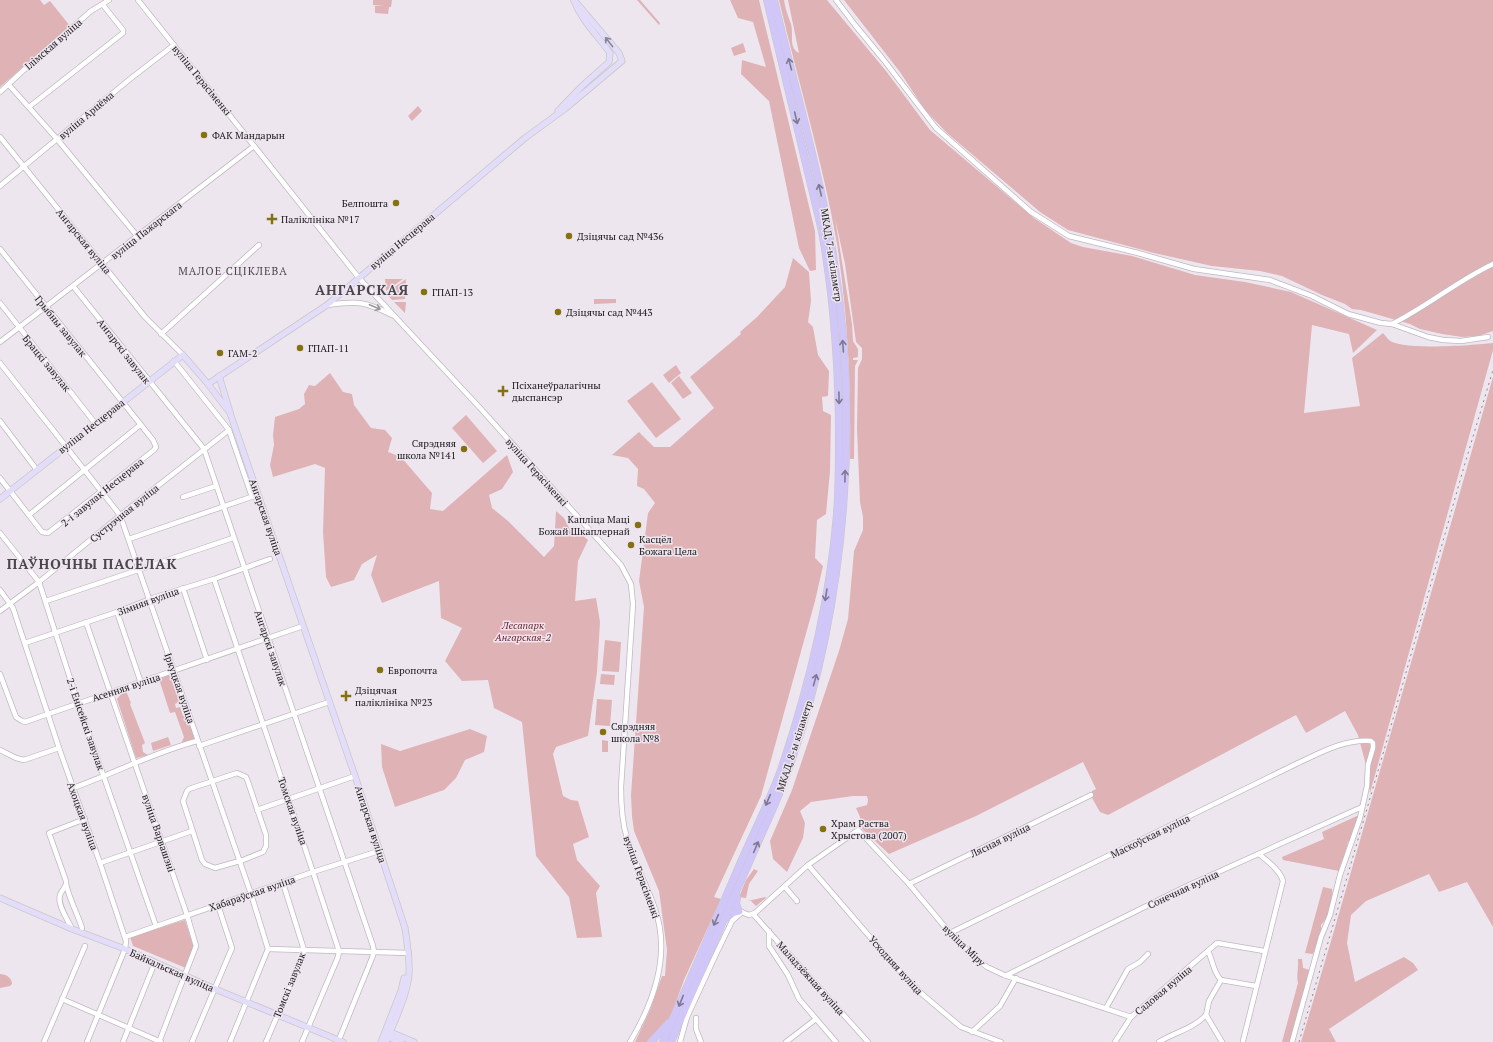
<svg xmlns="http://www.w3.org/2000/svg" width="1493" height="1042" font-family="'PT Serif',serif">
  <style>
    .green { fill: #dfb2b5 }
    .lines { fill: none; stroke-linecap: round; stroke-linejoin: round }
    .minor-casing { stroke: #bfb8c0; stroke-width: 6 }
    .major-casing { stroke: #c8c8c8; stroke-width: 7 }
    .highway-casing { stroke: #c8c8c8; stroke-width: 8 }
    .minor { stroke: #fff; stroke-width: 4.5 }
    .major { stroke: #e3ddfa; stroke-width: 5.5 }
    .highway { stroke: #d0c6f7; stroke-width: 7 }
    .rail { stroke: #8c878d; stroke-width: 1; stroke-dasharray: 2 4; stroke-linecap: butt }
    .oneway { stroke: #898496 }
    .oneway2 { stroke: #7e7894 }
    .oneway3 { stroke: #989798 }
    .poi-dot { fill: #867111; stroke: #eee6ef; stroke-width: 1.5 }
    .labels { text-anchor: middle; stroke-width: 3; stroke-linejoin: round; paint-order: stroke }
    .street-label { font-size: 10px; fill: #1a181b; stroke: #eee6ef }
    .poi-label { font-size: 10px; fill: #1a181b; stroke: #eee6ef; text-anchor: start }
    .park-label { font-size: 10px; font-style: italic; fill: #66262f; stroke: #eee6ef }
    .neighbourhood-label { font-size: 11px; letter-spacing: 1px; fill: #4b454c; stroke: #eee6ef }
    .district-label { font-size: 14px; font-weight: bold; letter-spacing: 1px; fill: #4b454c; stroke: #eee6ef }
  </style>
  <rect width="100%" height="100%" fill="#eee6ef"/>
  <g class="green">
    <path d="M 0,0 L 40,0 L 44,5 L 50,1 L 70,26 L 0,87 Z"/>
    <path d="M 373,0 L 392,0 L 391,7 L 389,7 L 388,14 L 375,13 L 375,6 L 384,6 L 373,5 Z"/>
    <path d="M 637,0 L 640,0 L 660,23 L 659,25 Z"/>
    <path d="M 730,0 L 759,0 L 815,231 L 816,270 L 810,271 L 799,248 L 769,101 L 741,74 L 742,60 L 766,67 L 753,22 L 738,18 Z"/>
    <path d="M 779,0 L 784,0 C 785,8 788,16 791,24 C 794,35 788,47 799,53 L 788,0 L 827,0 L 886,71 L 930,130 L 1034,218 L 1071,243 L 1083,247 L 1132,256 L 1195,275 L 1245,282 L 1291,292 L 1377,330 L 1353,353 L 1349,334 L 1312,325 L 1304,413 L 1360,406 L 1352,358 L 1383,333 C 1385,335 1387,338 1389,340 C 1403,351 1474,345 1493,343 L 1493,350 L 1370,793 L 1367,769 L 1358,735 L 1345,711 L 1306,733 L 1296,715 L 1108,815 L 1100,812 L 1092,798 L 1092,791 L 1096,789 L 1083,762 L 976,816 L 889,854 L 860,827 L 860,817 L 856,808 L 867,805 L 868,800 L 867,796 L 853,796 L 811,802 L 800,811 L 805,823 L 803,838 L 787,872 L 773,859 L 770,841 L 792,790 L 839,651 L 848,619 L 854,551 L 863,530 L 863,517 L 860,502 L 857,429 L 858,368 L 862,359 L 862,348 L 856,342 L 845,264 L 835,218 L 852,324 L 853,341 L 858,349 L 858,357 L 853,358 L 853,360 L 858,360 L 855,366 L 854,459 L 850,459 C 851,387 848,315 837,244 C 823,163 798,81 779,0 Z"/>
    <path d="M 844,0 L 1493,0 L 1493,331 L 1478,336 L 1462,337 L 1442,334 L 1420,329 L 1410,324 L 1361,310 L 1352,309 L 1345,304 L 1322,295 L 1282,276 L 1260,271 L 1212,266 L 1154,253 L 1068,230 L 1040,212 L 947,133 L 925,110 L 900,72 Z"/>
    <path d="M 743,43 L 746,52 L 734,56 L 731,48 Z"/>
    <path d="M 418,106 L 422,111 L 412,121 L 408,116 Z"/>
    <path d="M 793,258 L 809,272 L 811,301 L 808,322 L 813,327 L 818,355 L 829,371 L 828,396 L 822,397 L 823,411 L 831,415 L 830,471 L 826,514 L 817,520 L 815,558 L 823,566 L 815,601 L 761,796 L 714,897 L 721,899 L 684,980 L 672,1013 L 666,1024 L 650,1042 L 635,1042 L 650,1010 L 662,976 L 665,976 L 667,950 L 659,891 L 634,831 L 632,816 L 631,795 L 644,607 L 639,581 L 648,513 L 655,503 L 644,489 L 637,486 L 638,469 L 628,458 L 612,455 L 639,432 L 654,447 L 670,447 L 714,408 L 690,377 L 741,334 L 740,332 L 757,317 L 785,287 Z"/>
    <path d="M 385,279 L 403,279 L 386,291 Z"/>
    <path d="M 406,279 L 405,299 L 392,300 L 386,293 Z"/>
    <path d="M 594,299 L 616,299 L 616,303 L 594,304 Z"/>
    <path d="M 394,302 L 406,302 L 405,313 Z"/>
    <path d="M 676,365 L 681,373 L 669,383 L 663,375 Z"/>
    <path d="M 330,373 L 343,392 L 352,394 L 354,405 L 371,428 L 385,430 L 392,438 L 388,452 L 401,457 L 432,493 L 430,509 L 443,511 L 507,455 L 513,472 L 502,489 L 489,495 L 492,508 L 508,521 L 544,557 L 554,546 L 556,511 L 564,518 L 574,537 L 581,534 L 588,540 L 578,561 L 575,601 L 596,598 L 600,622 L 597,672 L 588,736 L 556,747 L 553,754 L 563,796 L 571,800 L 578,801 L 589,837 L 573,844 L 577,860 L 600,886 L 596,893 L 602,937 L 577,938 L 569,897 L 536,856 L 522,722 L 494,708 L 488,680 L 462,681 L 445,661 L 462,628 L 441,618 L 439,581 L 382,603 L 371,575 L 377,555 L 362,564 L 354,580 L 331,587 L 326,577 L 323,532 L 325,468 L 315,464 L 273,477 L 270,465 L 274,445 L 273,435 L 275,417 L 299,409 L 305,404 L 304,394 L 309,385 L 315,386 Z"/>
    <path d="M 679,376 L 692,393 L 683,399 L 671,383 Z"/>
    <path d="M 1493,377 L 1493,927 L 1467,882 L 1439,892 L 1429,874 L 1366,901 L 1351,915 L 1347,943 L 1355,982 L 1404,957 L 1413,963 L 1418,970 L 1329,1029 L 1336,1042 L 1301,1042 L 1334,931 Z"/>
    <path d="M 652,382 L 681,419 L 656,438 L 627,401 Z"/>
    <path d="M 466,415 L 497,451 L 483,463 L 452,428 Z"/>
    <path d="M 605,640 L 621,642 L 619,672 L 602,671 Z"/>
    <path d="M 601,674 L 615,675 L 614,685 L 600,684 Z"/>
    <path d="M 169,675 L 171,680 L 174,679 L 182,698 L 179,702 L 175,704 L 176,708 L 180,707 L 183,716 L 188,716 L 195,740 L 181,744 L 184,737 L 175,712 L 170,713 L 159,679 Z"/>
    <path d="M 126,691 L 131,703 L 130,704 L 145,743 L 142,745 L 143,752 L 148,755 L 136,758 L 117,699 L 122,693 Z"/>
    <path d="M 597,699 L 612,700 L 610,726 L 595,725 Z"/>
    <path d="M 470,729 L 487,736 L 484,752 L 465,760 L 456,778 L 444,790 L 395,807 L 382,767 L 381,744 L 400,751 Z"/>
    <path d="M 168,737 L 171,745 L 153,751 L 151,743 Z"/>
    <path d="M 602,740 L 608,741 L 608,752 L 602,752 Z"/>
    <path d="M 1359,815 L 1352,838 L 1348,842 L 1341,868 L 1339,871 L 1283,860 L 1282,857 L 1324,839 L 1322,832 Z"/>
    <path d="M 754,869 L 758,871 L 749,884 L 746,898 L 739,897 L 746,880 Z"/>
    <path d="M 1323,887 L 1332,889 C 1334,900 1329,917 1321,925 L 1321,933 L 1313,954 L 1305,953 Z"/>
    <path d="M 765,897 L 766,898 L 756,906 L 751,901 L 748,901 Z"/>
    <path d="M 185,920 L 194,948 L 186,968 L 133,946 L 130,937 Z"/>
    <path d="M 1298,959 L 1302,959 L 1303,968 L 1310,970 L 1290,1042 L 1282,1042 L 1298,983 C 1296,975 1299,968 1298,959 Z"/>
    <path d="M 0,974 C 6,974 12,978 12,984 L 10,986 L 0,988 Z"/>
  </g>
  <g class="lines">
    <defs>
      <g id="minor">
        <path d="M 138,0 L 359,278 L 481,409 L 621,565 L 631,584 L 633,604 L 621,787 C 621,804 622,822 627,838 C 634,863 647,885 655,909 C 671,955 654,1002 630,1042"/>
        <path d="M 836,0 L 855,25 L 883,59 L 936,128 L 1031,212 L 1069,236 L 1138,253 L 1194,269 L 1270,280 L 1312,296 L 1348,314 L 1381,323 L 1392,324 L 1428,337 L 1443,340 L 1461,341 L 1488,337"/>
        <path d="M 9,85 L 57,139 L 138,237"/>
        <path d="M 0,92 L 27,67 L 91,11 L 109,0"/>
        <path d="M 29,107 L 123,33 L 123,30 L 103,5"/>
        <path d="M 0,137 L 145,317 L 183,355"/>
        <path d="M 0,186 L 130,79 L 174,45"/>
        <path d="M 0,249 L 153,440 L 156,447 L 154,450 L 48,533 L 42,532 L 0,478"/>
        <path d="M 73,286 L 204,449 L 373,946 L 374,952 L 372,958 L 338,1042"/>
        <path d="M 0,303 L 95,423"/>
        <path d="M 327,305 C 358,301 364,301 392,315"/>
        <path d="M 1392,324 C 1428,306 1457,281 1493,264"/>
        <path d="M 161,334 L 259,245"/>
        <path d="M 0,342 L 254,146"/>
        <path d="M 174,361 L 229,430 L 252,497"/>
        <path d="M 0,363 L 120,515 L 251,894 L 268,949 L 230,1042"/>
        <path d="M 0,421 L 37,470"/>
        <path d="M 183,497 L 216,486"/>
        <path d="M 29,515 L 140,425"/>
        <path d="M 0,533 L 39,582 L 78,703 L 156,926"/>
        <path d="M 129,539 L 254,496"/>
        <path d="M 214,579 L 313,872 L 339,951 L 338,957 L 302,1042"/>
        <path d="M 183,588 L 207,660"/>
        <path d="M 0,590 L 13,608 L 60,751 L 100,863 L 126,941 L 125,949 L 87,1042"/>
        <path d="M 46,601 L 233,538"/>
        <path d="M 0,611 L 39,582 L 122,514 L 229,430"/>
        <path d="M 117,612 L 141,683"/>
        <path d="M 86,622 L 187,915 L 196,946 L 159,1042"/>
        <path d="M 25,643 L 117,612 L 153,598 L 214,579 L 270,559"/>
        <path d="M 0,674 L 16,717 L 22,721 L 25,722 L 303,626"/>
        <path d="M 199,746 L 329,702"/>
        <path d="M 0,750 L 16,758 L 24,760 L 59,748"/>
        <path d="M 237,773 L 246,777 L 248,782 L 266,835 L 266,846 L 263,852 L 243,860 L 215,868 L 205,864 L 202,860 L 183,801 L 187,791 L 189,789 Z"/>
        <path d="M 73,788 C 115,773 155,752 197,741"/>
        <path d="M 257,810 L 355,776"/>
        <path d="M 100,863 L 192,831"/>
        <path d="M 808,865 L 895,966 L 922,994 L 961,1027 L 1001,1042"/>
        <path d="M 909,884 L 1091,795"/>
        <path d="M 65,886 C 64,889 61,892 60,895 C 57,905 68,920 72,929"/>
        <path d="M 785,887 L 797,901"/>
        <path d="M 739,911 L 749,915 L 755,913 L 808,865 L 858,830 L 909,884 L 950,933 L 973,956 L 987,967 L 1004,975 L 1131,1017"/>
        <path d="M 753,914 L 868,1042"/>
        <path d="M 82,928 C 79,917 65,890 66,881 L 49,833 L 85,819"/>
        <path d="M 769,931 L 769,946 L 788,975 L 799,999 L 836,1042"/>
        <path d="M 950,933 L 1296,764 C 1320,753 1344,739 1371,741 L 1373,743 L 1373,748 L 1368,765 L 1367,786 L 1360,818 L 1340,875 L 1330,915 L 1321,937 L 1292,1042"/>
        <path d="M 125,937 L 313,872 L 379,851"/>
        <path d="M 268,949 L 409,953"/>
        <path d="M 1208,951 C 1213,961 1213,972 1221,980 L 1256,986"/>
        <path d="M 1007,975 L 1185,887 L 1362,807"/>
        <path d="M 1221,980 L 1209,1001 L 1206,1015 L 1222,1042"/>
        <path d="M 62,999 L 161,1042"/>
        <path d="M 1106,1008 L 1128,969 L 1140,962 L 1148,954"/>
        <path d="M 696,1018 L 696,1029 L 701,1042"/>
        <path d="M 972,1032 L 1000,1006 L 1016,978"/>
        <path d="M 1243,1041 L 1283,881 C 1280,870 1267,861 1259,854"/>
        <path d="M 44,1042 L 85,946"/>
        <path d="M 123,1042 L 155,962"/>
        <path d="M 192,1042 L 232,948 L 218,905"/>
        <path d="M 266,1042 L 303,956 L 304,950 L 283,883"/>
        <path d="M 680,1042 L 687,1017 L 717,952 L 732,921 L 742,912"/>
        <path d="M 786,1042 L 816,1019"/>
        <path d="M 1115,1042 L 1131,1017 L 1217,943 L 1264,951"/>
        <path d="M 1159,1042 C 1175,1032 1193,1029 1206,1015"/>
      </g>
      <g id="major">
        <path d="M 558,111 L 582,86 L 609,62 L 610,53 C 598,36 582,21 574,1"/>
        <path d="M 219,376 L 230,412"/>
        <path d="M 208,384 L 327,305 L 525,138 L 566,108 L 622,61 L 619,53 L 574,0"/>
        <path d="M 0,499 L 183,355 L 208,384 L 230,413 L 355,776 L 405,928 C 407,943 410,959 409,974 C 407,996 394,1022 386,1042"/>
        <path d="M 0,898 L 72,929 L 125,949 L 215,989 L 343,1042"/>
        <path d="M 386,1032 L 390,1032 L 414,1042"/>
        <path d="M 386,1034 L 388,1037 L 401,1042"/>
        <path d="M 381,1042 L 401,991 L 404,978"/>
      </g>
      <g id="highway">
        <path d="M 726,918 L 730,913 L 739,911 L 736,904 L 737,897"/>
        <path d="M 651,1042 L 669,1023"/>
        <path d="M 663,1042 C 688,985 712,928 737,871 C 751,838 769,803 781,770 C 809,687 830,601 837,514 C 839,488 839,463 839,438 C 839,368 834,299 822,231 L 767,0"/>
        <path d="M 671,1042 C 697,980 724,919 751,858 C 763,830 777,802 787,773 C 848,605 862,407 829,232 C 815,154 792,78 774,0"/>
      </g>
    </defs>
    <use href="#minor" class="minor-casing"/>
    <use href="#major" class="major-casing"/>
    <use href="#highway" class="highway-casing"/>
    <use href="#minor" class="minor"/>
    <use href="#major" class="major"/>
    <use href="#highway" class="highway"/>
    <path class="rail" d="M 1299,1042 L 1387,740 L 1463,470 L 1493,370"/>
  </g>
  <defs><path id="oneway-shaft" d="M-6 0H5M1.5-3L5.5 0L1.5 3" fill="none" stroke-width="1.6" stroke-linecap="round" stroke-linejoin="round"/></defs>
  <use class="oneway" href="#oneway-shaft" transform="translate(609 42) rotate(-128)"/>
  <g class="oneway2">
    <use href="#oneway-shaft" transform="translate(790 64) rotate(-104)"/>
    <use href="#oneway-shaft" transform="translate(796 118) rotate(77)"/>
    <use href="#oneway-shaft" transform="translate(820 190) rotate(-103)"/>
    <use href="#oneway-shaft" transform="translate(843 346) rotate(-94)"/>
    <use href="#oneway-shaft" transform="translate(839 398) rotate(89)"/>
    <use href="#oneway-shaft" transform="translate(845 476) rotate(-89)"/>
    <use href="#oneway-shaft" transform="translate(826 595) rotate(99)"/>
    <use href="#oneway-shaft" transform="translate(815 680) rotate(-75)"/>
    <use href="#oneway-shaft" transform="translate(768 800) rotate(113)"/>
    <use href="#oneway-shaft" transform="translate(756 847) rotate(-67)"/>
    <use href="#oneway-shaft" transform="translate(716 920) rotate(114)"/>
    <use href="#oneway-shaft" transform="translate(681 1001) rotate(112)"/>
  </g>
  <use class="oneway3" href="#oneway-shaft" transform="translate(375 307) rotate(23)"/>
  <g class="poi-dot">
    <circle cx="204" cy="135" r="4"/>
    <circle cx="396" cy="203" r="4"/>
    <path d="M270 213h4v4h4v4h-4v4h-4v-4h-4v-4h4z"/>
    <circle cx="569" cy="236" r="4"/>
    <circle cx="424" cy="292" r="4"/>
    <circle cx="558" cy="312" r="4"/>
    <circle cx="300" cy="348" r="4"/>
    <circle cx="220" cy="353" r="4"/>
    <path d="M501 385h4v4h4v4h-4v4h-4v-4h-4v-4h4z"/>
    <circle cx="464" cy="449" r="4"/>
    <circle cx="638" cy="525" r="4"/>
    <circle cx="631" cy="545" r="4"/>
    <circle cx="380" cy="670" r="4"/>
    <path d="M344 690h4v4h4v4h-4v4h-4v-4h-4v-4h4z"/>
    <circle cx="603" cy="732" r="4"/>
    <circle cx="823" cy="829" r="4"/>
  </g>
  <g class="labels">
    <g class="street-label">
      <text transform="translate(53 44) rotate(-41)" y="4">Ілімская вуліца</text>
      <text transform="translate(202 80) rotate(51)" y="4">вуліца Герасіменкі</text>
      <text transform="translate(86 115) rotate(-40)" y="4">вуліца Арцёма</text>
      <text transform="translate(146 230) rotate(-38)" y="4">вуліца Пажарскага</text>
      <text transform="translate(84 241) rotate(51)" y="4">Ангарская вуліца</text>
      <text transform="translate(402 241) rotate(-40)" y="4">вуліца Несцерава</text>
      <text transform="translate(832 255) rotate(81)" y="4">МКАД, 7-ы кіламетр</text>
      <text transform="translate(61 326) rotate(51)" y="4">Грыбны завулак</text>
      <text transform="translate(124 351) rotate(52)" y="4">Ангарскі завулак</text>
      <text transform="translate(47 363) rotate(51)" y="4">Брацкі завулак</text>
      <text transform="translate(91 426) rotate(-38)" y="4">вуліца Несцерава</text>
      <text transform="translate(537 472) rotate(48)" y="4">вуліца Герасіменкі</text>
      <text transform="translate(102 492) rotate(-39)" y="4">2-і завулак Несцерава</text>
      <text transform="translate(124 513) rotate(-39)" y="4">Сустрэчная вуліца</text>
      <text transform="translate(266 517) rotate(71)" y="4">Ангарская вуліца</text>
      <text transform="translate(148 601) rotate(-20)" y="4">Зімняя вуліца</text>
      <text transform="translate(271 648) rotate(71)" y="4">Ангарскі завулак</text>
      <text transform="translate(126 687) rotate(-18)" y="4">Асенняя вуліца</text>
      <text transform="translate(180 688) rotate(71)" y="4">Іркуцкая вуліца</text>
      <text transform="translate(86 724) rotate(71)" y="4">2-і Енісейскі завулак</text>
      <text transform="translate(794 746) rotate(-72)" y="4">МКАД, 8-ы кіламетр</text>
      <text transform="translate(293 811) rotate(71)" y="4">Томская вуліца</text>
      <text transform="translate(83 816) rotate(70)" y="4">Ахоцкая вуліца</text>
      <text transform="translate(371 824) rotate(72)" y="4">Ангарская вуліца</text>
      <text transform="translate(159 833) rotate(71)" y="4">вуліца Варвашэні</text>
      <text transform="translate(1150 836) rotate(-26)" y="4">Маскоўская вуліца</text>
      <text transform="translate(1000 840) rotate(-26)" y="4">Лясная вуліца</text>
      <text transform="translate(642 877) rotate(70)" y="4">вуліца Герасіменкі</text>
      <text transform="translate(1183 889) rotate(-25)" y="4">Сонечная вуліца</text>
      <text transform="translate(252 893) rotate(-19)" y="4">Хабараўская вуліца</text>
      <text transform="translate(964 945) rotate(44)" y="4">вуліца Міру</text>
      <text transform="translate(896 965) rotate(48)" y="4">Усходняя вуліца</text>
      <text transform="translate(172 970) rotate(24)" y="4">Байкальская вуліца</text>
      <text transform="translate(811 978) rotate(48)" y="4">Маладзёжная вуліца</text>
      <text transform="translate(289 985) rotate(-68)" y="4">Томскі завулак</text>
      <text transform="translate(1163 990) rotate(-40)" y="4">Садовая вуліца</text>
    </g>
    <g class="poi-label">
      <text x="212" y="139">ФАК Мандарын</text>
      <text x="388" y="207" text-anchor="end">Белпошта</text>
      <text x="281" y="223">Паліклініка №17</text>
      <text x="577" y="240">Дзіцячы сад №436</text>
      <text x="432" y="296">ГПАП-13</text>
      <text x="566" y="316">Дзіцячы сад №443</text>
      <text x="308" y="352">ГПАП-11</text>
      <text x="228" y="357">ГАМ-2</text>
      <text x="512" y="389">Псіханеўралагічны<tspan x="512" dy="12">дыспансэр</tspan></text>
      <text x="456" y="447" text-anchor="end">Сярэдняя<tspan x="456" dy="12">школа №141</tspan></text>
      <text x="630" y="523" text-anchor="end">Капліца Маці<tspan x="630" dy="12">Божай Шкаплернай</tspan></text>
      <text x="639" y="543">Касцёл<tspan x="639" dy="12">Божага Цела</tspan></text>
      <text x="388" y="674">Европочта</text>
      <text x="355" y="694">Дзіцячая<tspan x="355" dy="12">паліклініка №23</tspan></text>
      <text x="611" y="730">Сярэдняя<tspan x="611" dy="12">школа №8</tspan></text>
      <text x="831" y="827">Храм Раства<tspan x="831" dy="12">Хрыстова (2007)</tspan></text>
    </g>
    <g class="park-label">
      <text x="523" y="629">Лесапарк<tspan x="523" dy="12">Ангарская-2</tspan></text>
    </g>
    <g class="neighbourhood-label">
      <text x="233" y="275">МАЛОЕ СЦІКЛЕВА</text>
    </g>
    <g class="district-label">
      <text x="362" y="295">АНГАРСКАЯ</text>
      <text x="92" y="569">ПАЎНОЧНЫ ПАСЁЛАК</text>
    </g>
  </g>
</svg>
